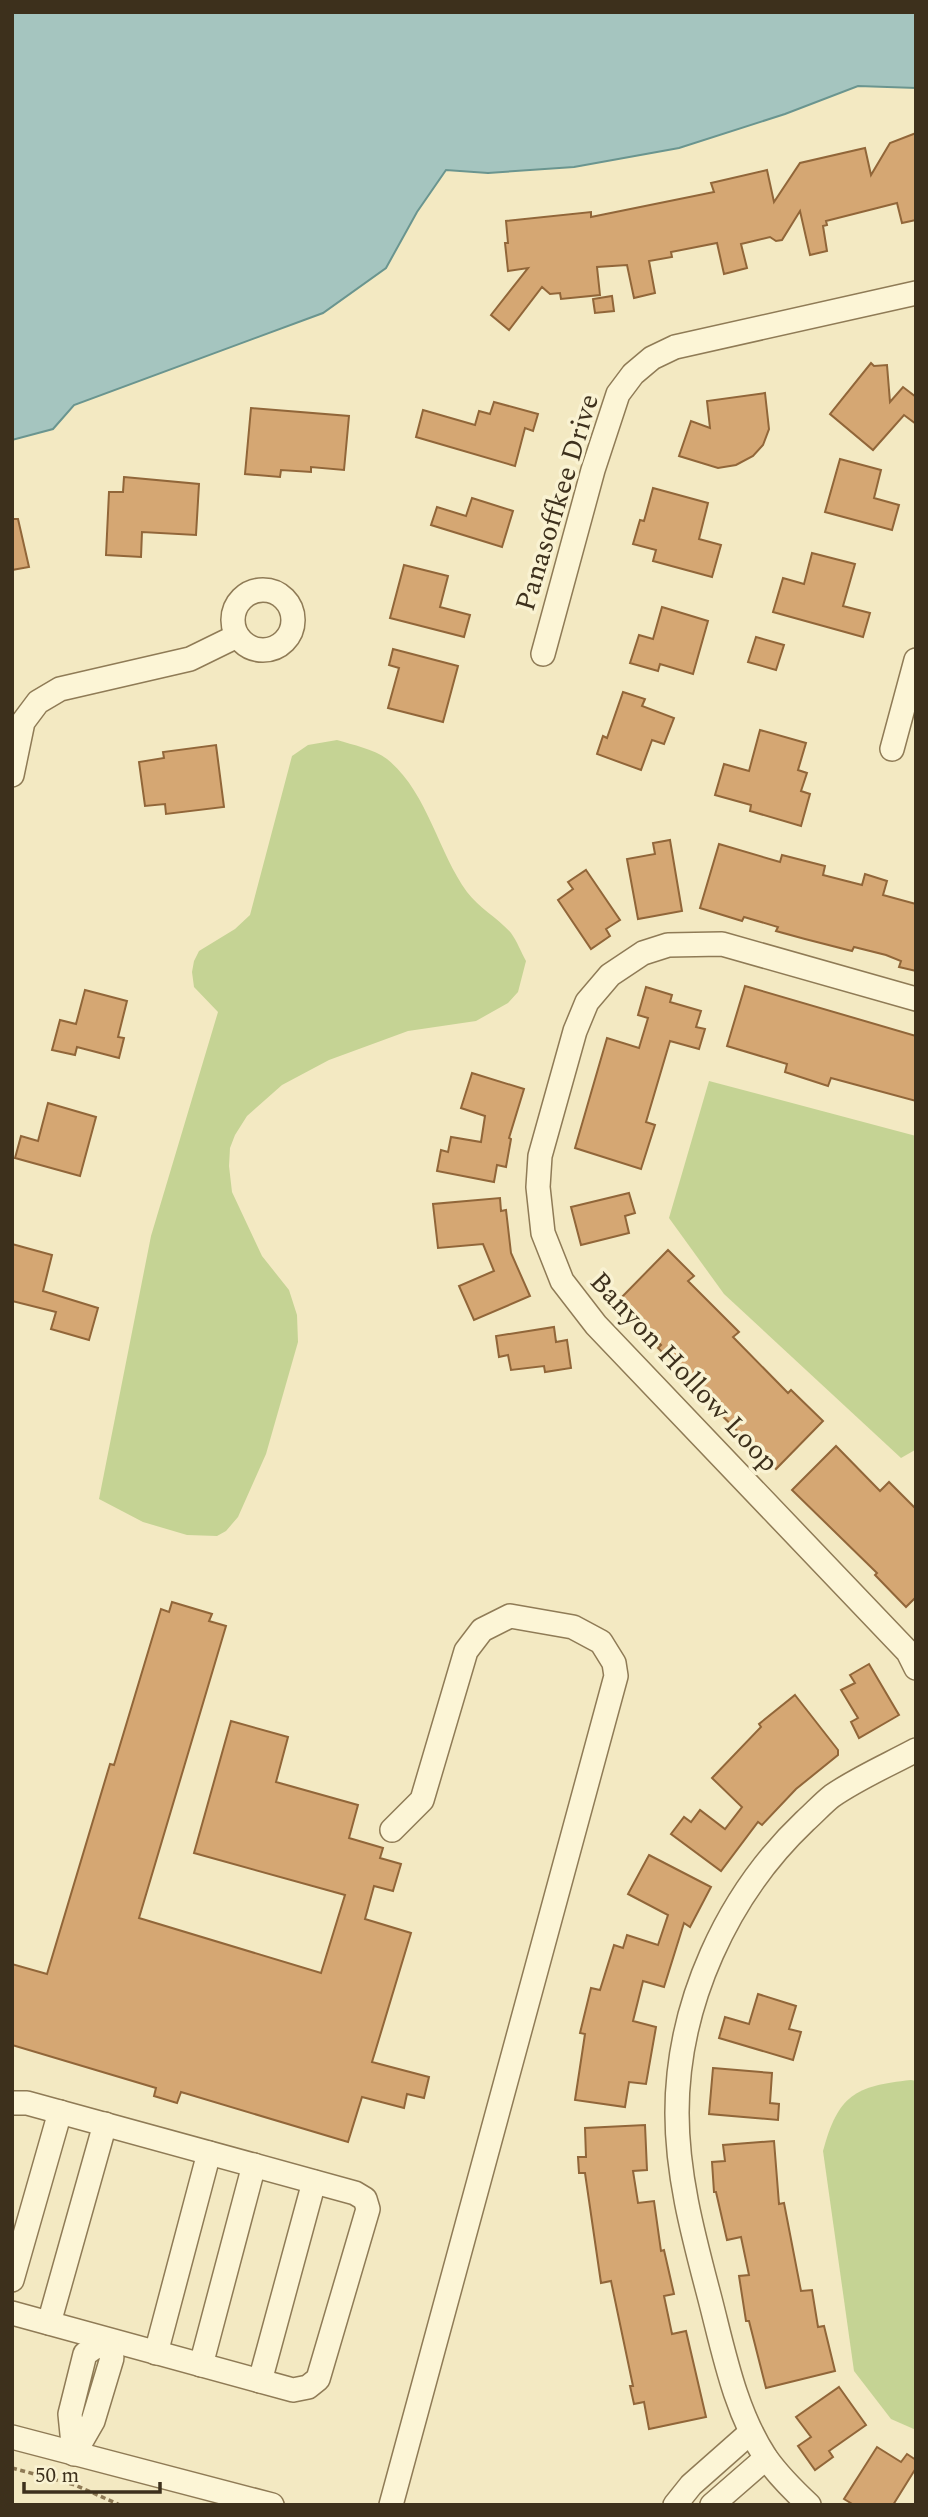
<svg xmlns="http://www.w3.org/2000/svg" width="928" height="2517" font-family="Spectral,serif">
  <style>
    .green { fill: #c5d394 }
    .water { fill: #a5c5bf; stroke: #6a958f; stroke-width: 2 }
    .building { fill: #d5a773; stroke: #916639; stroke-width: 2 }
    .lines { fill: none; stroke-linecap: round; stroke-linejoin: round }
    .minor-casing { stroke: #8f7b56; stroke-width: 26 }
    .path { stroke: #8f7b56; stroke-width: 3.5; stroke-dasharray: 5 3.5; stroke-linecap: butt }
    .minor { stroke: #fcf5d6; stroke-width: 23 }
    .labels { text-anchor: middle; stroke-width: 7; stroke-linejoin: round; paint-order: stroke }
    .street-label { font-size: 28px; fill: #3d301c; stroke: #f9f2d2 }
  </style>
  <rect width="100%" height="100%" fill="#f3e9c2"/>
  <g class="green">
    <path d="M 337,740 C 353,745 374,749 387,759 C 427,791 438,852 467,892 C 479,908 498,918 511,933 C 517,941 521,952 526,961 L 518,992 L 508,1003 L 476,1021 L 408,1031 L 329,1060 L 282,1085 L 247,1116 L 235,1135 L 230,1148 L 229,1166 L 232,1192 L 262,1256 L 289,1290 L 297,1315 L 298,1342 L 266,1454 L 238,1517 L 226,1531 L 217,1536 L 187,1535 L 143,1522 L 99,1499 L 151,1236 L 218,1012 L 194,987 L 192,972 L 194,961 L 199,951 L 235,929 L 250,915 L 292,756 L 308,745 Z"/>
    <path d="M 709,1081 L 916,1136 L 915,1450 L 901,1458 L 724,1294 L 669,1218 Z"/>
    <path d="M 911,2080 L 916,2081 L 916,2430 L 891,2419 L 854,2371 L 823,2151 C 838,2095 855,2086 911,2080 Z"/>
  </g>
  <path class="water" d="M 12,12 L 916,12 L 916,88 L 858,86 L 785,114 L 679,148 L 574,167 L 488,173 L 446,170 L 417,212 L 386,268 L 323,313 L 74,405 L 53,429 L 12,440 Z"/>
  <g class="building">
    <path d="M 916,133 L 916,220 L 902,223 L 897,203 L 826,221 L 827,225 L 823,226 L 827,251 L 810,255 L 800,211 L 782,240 L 776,241 L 770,237 L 741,244 L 747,268 L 724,274 L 717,243 L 671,252 L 672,257 L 649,261 L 655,293 L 634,298 L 627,265 L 597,267 L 600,295 L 561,299 L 560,293 L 550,294 L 542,287 L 509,330 L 491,315 L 528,268 L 508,271 L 505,243 L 508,243 L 506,221 L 591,212 L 591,217 L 714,192 L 711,183 L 767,170 L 774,202 L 800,163 L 865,148 L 871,175 L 890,143 Z"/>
    <path d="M 612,296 L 614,311 L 595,313 L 593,299 Z"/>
    <path d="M 871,363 L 874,366 L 887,365 L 890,402 L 903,387 L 916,397 L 916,424 L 904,415 L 873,450 L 830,414 Z"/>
    <path d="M 765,393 L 769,429 L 763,445 L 753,456 L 736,465 L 718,468 L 679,456 L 691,421 L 710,428 L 707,401 Z"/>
    <path d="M 494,402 L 538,414 L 533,431 L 525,428 L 515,466 L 416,437 L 423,410 L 475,425 L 479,411 L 490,414 Z"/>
    <path d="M 251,408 L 349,416 L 344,470 L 311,467 L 311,472 L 281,470 L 280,477 L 245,474 Z"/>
    <path d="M 840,459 L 881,470 L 874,498 L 899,505 L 892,530 L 825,512 Z"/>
    <path d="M 124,477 L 199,484 L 196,535 L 142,532 L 141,557 L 106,555 L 109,492 L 123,492 Z"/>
    <path d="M 653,488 L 708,503 L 699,539 L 721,545 L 712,577 L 653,561 L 656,550 L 633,544 L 640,520 L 644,521 Z"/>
    <path d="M 472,498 L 513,511 L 502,547 L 431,525 L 437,507 L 466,516 Z"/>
    <path d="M 12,519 L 18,519 L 29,567 L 12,570 Z"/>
    <path d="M 812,553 L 855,564 L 843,606 L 870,613 L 863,637 L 773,612 L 783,578 L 804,584 Z"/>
    <path d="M 404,565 L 448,576 L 440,607 L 470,615 L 464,637 L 390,618 Z"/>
    <path d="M 662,607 L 708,621 L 693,674 L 660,664 L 658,671 L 630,663 L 639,635 L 653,639 Z"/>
    <path d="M 756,637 L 784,645 L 776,670 L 748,662 Z"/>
    <path d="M 393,649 L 458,666 L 443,722 L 388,708 L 399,668 L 389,665 Z"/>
    <path d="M 623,692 L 645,699 L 642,706 L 674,718 L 664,744 L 652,740 L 641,770 L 597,754 L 603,736 L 607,738 Z"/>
    <path d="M 760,730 L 806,743 L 798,770 L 807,773 L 801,791 L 810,794 L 801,826 L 750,811 L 751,805 L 715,795 L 724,764 L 749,771 Z"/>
    <path d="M 216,745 L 224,807 L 166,814 L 165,804 L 145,806 L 139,762 L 164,758 L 163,752 Z"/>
    <path d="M 670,840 L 682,911 L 638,919 L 627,859 L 655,854 L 653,843 Z"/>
    <path d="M 719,844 L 780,862 L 782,855 L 825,866 L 823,875 L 862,885 L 865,874 L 887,881 L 883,895 L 916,904 L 916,971 L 899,967 L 901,961 L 886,955 L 854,947 L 852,951 L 805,939 L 776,931 L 778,927 L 744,917 L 742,921 L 700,908 Z"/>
    <path d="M 586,870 L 620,920 L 606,929 L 610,936 L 591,949 L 558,900 L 573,889 L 568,882 Z"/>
    <path d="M 745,986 L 916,1036 L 916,1101 L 831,1078 L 828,1086 L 785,1072 L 787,1064 L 727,1046 Z"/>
    <path d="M 646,987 L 672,995 L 670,1002 L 701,1011 L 696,1027 L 705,1029 L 699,1049 L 670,1041 L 646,1122 L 655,1125 L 641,1169 L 575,1148 L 607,1038 L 639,1048 L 648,1018 L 638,1015 Z"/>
    <path d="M 85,990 L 127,1001 L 118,1037 L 124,1038 L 119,1058 L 77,1047 L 75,1055 L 52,1050 L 60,1020 L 76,1024 Z"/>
    <path d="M 472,1073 L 524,1089 L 509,1138 L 511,1139 L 506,1167 L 497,1165 L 494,1182 L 437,1171 L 441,1150 L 448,1152 L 451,1137 L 481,1142 L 485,1116 L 461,1108 Z"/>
    <path d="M 48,1103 L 96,1117 L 80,1176 L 15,1158 L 21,1136 L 38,1141 Z"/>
    <path d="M 629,1193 L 635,1213 L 625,1216 L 629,1233 L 581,1245 L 571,1207 Z"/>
    <path d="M 500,1198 L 501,1211 L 506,1210 L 511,1253 L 530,1296 L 474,1320 L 459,1286 L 494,1271 L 483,1244 L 438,1248 L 433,1204 Z"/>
    <path d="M 12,1244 L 52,1255 L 43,1291 L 98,1308 L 89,1340 L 51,1329 L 56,1312 L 12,1301 Z"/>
    <path d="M 668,1250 L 694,1276 L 688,1281 L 739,1332 L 733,1337 L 788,1393 L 791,1390 L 823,1421 L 776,1469 L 700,1394 L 702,1392 L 658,1348 L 661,1345 L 617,1302 Z"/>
    <path d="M 554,1327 L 556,1342 L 567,1340 L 571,1368 L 545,1372 L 544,1366 L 511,1370 L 508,1355 L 499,1357 L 496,1336 Z"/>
    <path d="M 836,1446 L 880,1491 L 889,1482 L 916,1509 L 916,1597 L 906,1607 L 875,1575 L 877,1573 L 792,1490 Z"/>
    <path d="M 172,1602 L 212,1614 L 209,1621 L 226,1626 L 139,1918 L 321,1973 L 345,1895 L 194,1853 L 231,1721 L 288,1737 L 276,1782 L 358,1805 L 349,1838 L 383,1848 L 380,1858 L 401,1864 L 393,1891 L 374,1886 L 365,1919 L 411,1933 L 372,2062 L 429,2077 L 424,2098 L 407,2094 L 404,2108 L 362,2097 L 348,2142 L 181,2092 L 177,2103 L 154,2096 L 156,2088 L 12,2045 L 12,1964 L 47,1974 L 110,1764 L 114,1765 L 161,1609 L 169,1612 Z"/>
    <path d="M 869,1664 L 899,1715 L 859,1738 L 851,1722 L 858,1718 L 841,1690 L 855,1683 L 850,1675 Z"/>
    <path d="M 795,1695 L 838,1750 L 838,1755 L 796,1789 L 762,1825 L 758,1822 L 721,1871 L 671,1834 L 684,1817 L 691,1822 L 700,1810 L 725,1829 L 742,1807 L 712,1778 L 761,1727 L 759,1724 Z"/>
    <path d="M 649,1855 L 711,1887 L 690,1927 L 684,1923 L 664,1987 L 643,1981 L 633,2021 L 656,2027 L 646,2084 L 629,2082 L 625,2107 L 575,2100 L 585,2034 L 580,2033 L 591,1988 L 600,1990 L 614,1945 L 623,1948 L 627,1935 L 658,1945 L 668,1915 L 628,1894 Z"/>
    <path d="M 758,1994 L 796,2006 L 789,2029 L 801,2032 L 793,2060 L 719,2038 L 725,2017 L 749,2024 Z"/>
    <path d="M 713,2068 L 772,2073 L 770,2103 L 779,2104 L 778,2120 L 709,2114 Z"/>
    <path d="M 645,2125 L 647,2170 L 633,2171 L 638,2203 L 654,2201 L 661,2251 L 664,2250 L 674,2294 L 664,2296 L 672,2334 L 686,2331 L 706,2417 L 649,2429 L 644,2402 L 634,2404 L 630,2386 L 633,2386 L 611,2281 L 601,2283 L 585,2173 L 579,2173 L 578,2157 L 586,2157 L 585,2128 Z"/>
    <path d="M 774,2141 L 779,2204 L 784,2203 L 801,2291 L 812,2290 L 818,2327 L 824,2326 L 835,2371 L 766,2388 L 749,2321 L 746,2321 L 739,2276 L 749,2275 L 741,2237 L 727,2240 L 716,2192 L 714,2192 L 712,2162 L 725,2161 L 723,2145 Z"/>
    <path d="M 839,2387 L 866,2425 L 829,2451 L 833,2457 L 815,2470 L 798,2446 L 811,2437 L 796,2417 Z"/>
    <path d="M 877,2447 L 901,2462 L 907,2454 L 916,2460 L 916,2468 L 893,2505 L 854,2505 L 844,2499 Z"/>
  </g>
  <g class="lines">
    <defs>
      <g id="minor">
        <circle cx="263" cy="620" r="30"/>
        <path d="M 543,654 L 593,470 L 618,394 L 633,374 L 652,358 L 675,347 L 916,293"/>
        <path d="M 892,749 L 916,660"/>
        <path d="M 12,775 L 23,722 L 38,702 L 60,689 L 190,659 L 237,636"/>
        <path d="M 916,999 L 722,944 L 668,945 L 643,953 L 610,975 L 587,1002 L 575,1031 L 540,1156 L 538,1187 L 543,1233 L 562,1281 L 596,1325 L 908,1652 L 916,1668"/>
        <path d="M 12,2103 L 27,2103 L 355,2193 L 365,2199 L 368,2209 L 318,2379 L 308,2387 L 293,2390 L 12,2313"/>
        <path d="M 12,2280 L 60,2112"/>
        <path d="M 49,2323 L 105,2124"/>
        <path d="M 105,2340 L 112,2358 L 93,2421 L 74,2454 L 70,2414 L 85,2354 Z"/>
        <path d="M 156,2353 L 209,2153"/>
        <path d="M 201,2365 L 254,2165"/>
        <path d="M 260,2381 L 314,2182"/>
        <path d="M 12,2437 L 272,2505"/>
        <path d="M 391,2505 L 616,1676 L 614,1663 L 601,1642 L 573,1627 L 510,1616 L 482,1630 L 466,1651 L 422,1800 L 392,1830"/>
        <path d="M 675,2505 L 691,2485 L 751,2432"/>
        <path d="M 712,2505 L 766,2458"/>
        <path d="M 809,2505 C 794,2491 778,2475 766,2458 C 735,2411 724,2353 710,2299 C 694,2238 677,2177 677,2113 C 677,2004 727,1895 805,1821 C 814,1813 823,1803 832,1796 C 858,1778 888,1765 916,1750"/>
      </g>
    </defs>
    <use href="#minor" class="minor-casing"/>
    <path class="path" d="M 12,2468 L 75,2485 L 120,2505"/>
    <use href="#minor" class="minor"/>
  </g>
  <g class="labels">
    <g class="street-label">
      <text transform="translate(556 502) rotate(-73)" y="10">Panasoffkee Drive</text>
      <text transform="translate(685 1371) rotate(47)" y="10">Banyon Hollow Loop</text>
    </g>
  </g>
  <rect width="928" height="2517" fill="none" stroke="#3d301c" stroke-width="28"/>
  <path d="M24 2482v10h136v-10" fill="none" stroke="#3d301c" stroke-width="3.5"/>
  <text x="35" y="2482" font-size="21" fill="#3d301c" stroke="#f9f2d2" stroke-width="5" paint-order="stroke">50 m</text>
</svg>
